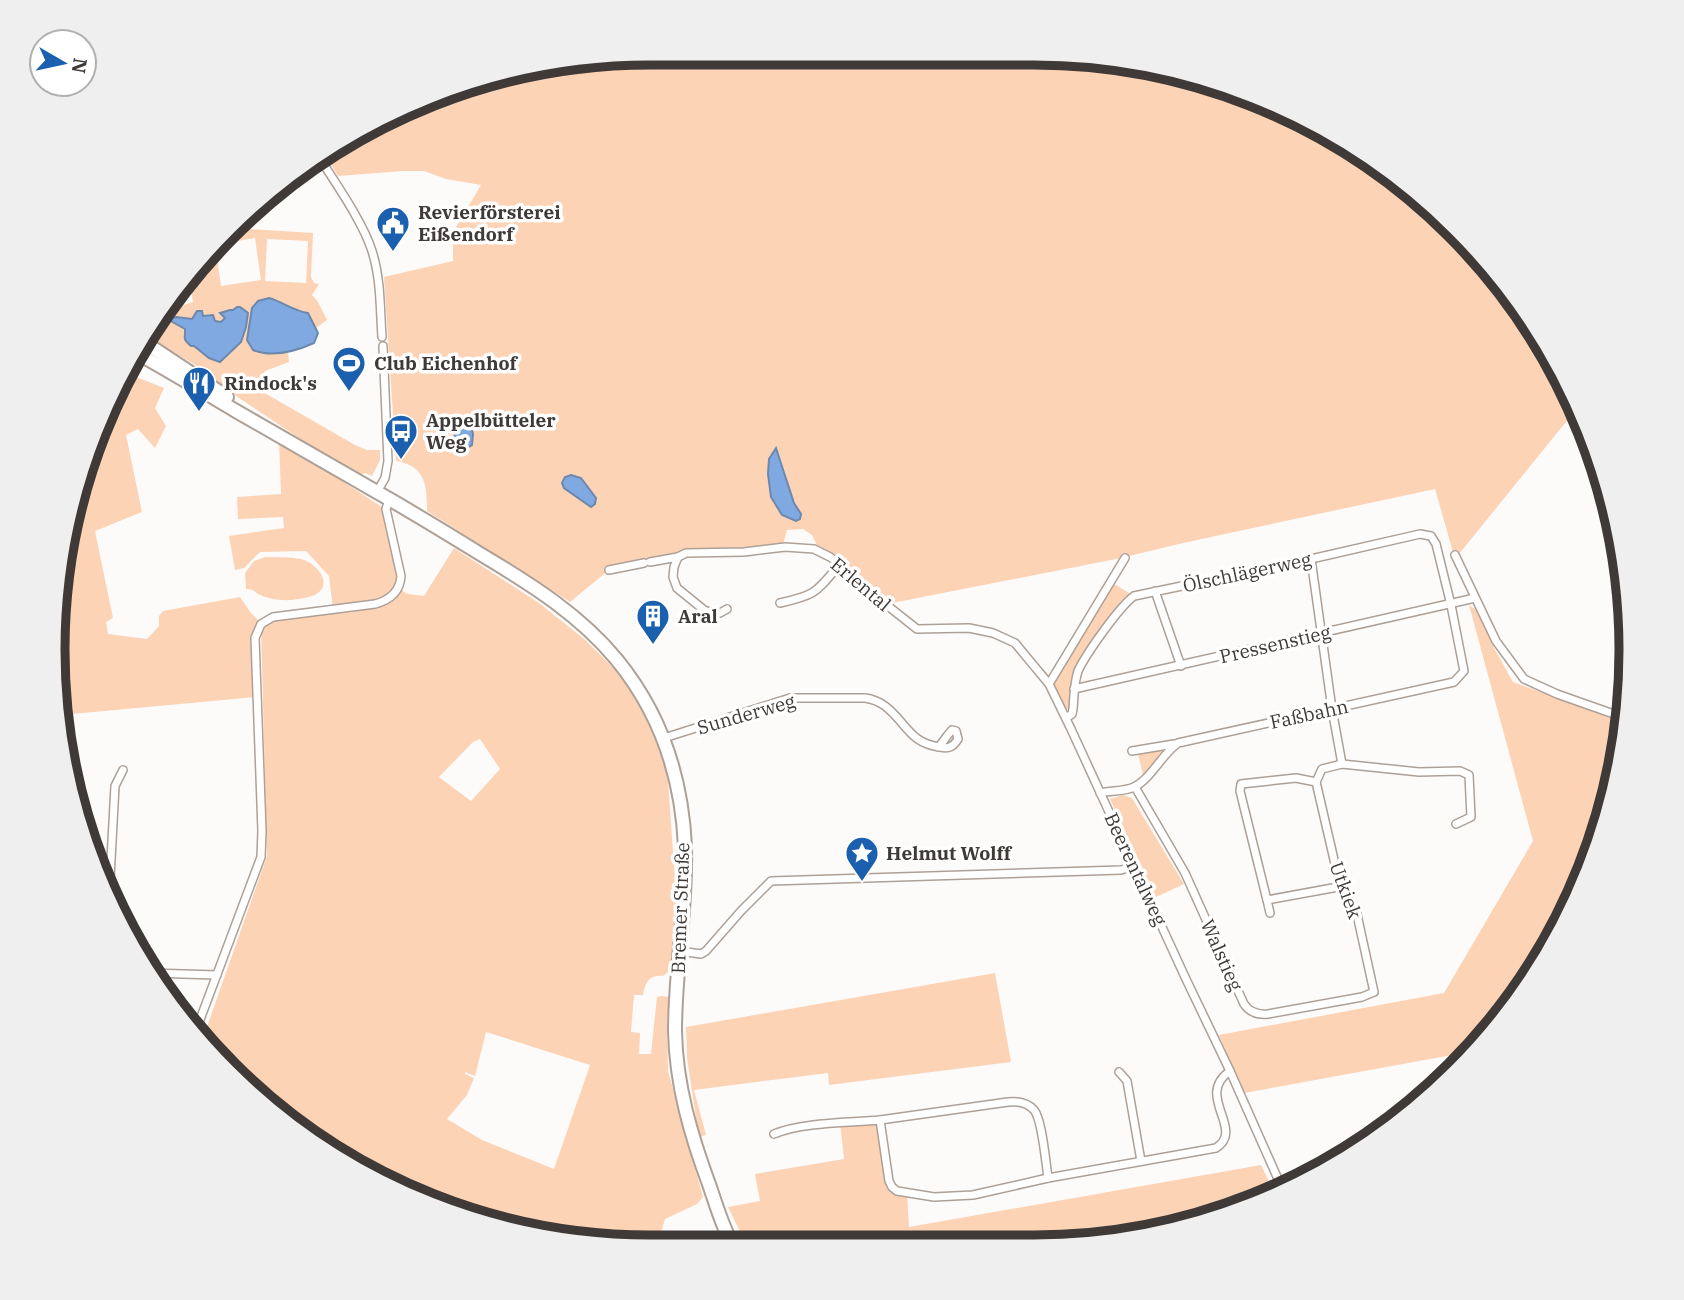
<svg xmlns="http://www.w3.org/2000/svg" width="1684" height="1300" font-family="'IBM Plex Serif',serif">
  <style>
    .green { fill: #fdd3b5; fill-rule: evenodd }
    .water { fill: #7fa9e0; stroke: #6c88ad; stroke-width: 2 }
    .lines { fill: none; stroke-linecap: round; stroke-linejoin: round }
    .minor-casing { stroke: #ada097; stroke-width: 10 }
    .primary-casing { stroke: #ada097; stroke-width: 16 }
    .minor { stroke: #fff; stroke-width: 7 }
    .primary { stroke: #fff; stroke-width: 12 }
    .labels { text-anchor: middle; stroke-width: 7; stroke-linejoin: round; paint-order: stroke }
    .poi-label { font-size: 19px; font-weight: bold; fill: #3f3a37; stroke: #fff; text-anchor: start }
    .street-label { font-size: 19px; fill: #3f3a37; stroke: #fff }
    .rim { fill: none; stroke: #3f3a37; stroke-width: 9 }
  </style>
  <rect width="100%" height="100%" fill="#fdfbf9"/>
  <g class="green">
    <path d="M 650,53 L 1073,54 L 1189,73 L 1299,114 L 1397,176 L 1531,318 L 1578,407 L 1455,559 L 1435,489 L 1183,543 L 1121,558 L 892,603 L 838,556 L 817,545 L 812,535 L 803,529 L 787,530 L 783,545 L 670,558 L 609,570 L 570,602 L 427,511 C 427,486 426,466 396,461 L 384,277 L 453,261 L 453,241 L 456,227 L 481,185 L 446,179 L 424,171 L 403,171 L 338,176 L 324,153 L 351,133 L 495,73 ZM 776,449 C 787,469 788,494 801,514 L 768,474 L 769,459 Z"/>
    <path d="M 249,229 L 313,233 L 311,277 L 314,283 L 319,284 L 312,295 L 318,302 L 327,320 L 316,328 L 309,313 L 294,310 L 287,306 L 262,299 L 254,304 L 248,331 L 263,353 L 279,353 L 288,351 L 289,362 L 265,371 L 256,388 L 355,445 L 367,450 L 380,450 L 380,460 L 372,476 L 365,473 L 360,475 L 317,450 L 239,398 L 202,369 L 145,335 L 163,312 L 193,302 L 189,277 L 222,234 ZM 255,238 L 261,280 L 221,286 L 215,245 ZM 267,239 L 308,241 L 306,283 L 265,281 ZM 237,307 L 247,313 L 244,335 L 227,356 L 209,358 L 194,346 L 191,346 C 183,340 186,337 185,329 L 167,319 L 182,318 L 190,319 L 195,316 L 206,317 L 211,315 L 215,321 L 221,322 L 225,318 L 222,312 L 233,311 Z"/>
    <path d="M 124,372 L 164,388 L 155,408 L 166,426 L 155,448 L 138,429 L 126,435 L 142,512 L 95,531 L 113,618 L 106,622 L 108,634 L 147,639 L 159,626 L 159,616 L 163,611 L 240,597 L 251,613 L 261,623 L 273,617 L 333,609 L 329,576 L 306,551 L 260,552 L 244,568 L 235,570 L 229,536 L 284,528 L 283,517 L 238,519 L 237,497 L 281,494 L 279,440 L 388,511 L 400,567 L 399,589 L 408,594 L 424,596 L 454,548 L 539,603 L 583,638 L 632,686 L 667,767 L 677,907 L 671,970 L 663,976 C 649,974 645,983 643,995 L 634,995 L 631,1032 L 640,1033 L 639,1054 L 651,1054 L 657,997 L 661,996 L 670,997 L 667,1020 L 668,1071 L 703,1197 L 697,1204 L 665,1219 L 658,1242 L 572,1242 L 458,1216 L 318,1147 L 228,1073 L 202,1041 L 267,856 L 261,626 L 255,638 L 257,697 L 61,715 L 53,650 L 73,496 ZM 480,739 L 500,769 L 471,801 L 439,777 L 473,742 ZM 486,1032 L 590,1065 L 554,1169 L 482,1140 L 447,1119 L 467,1095 L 474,1078 L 465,1074 L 465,1072 L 475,1076 Z"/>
    <path d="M 265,557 C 277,558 292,556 304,560 C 322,567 335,590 309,597 C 293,601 276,602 260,595 C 254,592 254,589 246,589 L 245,573 L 254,561 Z"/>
    <path d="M 1111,582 L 1134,596 L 1128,601 L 1079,671 L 1073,709 L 1065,709 L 1049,684 Z"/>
    <path d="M 1469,605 L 1478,611 L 1494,648 L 1513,682 L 1586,708 L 1624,724 L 1620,767 L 1586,879 L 1531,982 L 1474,1051 L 1244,1093 L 1219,1035 L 1444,993 L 1533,841 Z"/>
    <path d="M 1164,745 L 1165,755 L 1144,779 L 1137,750 Z"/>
    <path d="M 1123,795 L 1132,798 L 1184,884 L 1156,897 L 1110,799 Z"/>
    <path d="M 995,973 L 1011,1062 L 829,1085 L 828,1073 L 694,1090 L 706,1135 L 699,1137 L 687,1058 L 686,1027 Z"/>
    <path d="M 880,1120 L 889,1181 L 907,1193 L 909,1227 L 1261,1165 L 1274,1192 L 1226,1216 L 1112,1242 L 745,1242 L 728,1207 L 760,1201 L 755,1174 L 844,1159 L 840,1123 Z"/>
  </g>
  <g class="water">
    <path d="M 269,298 C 283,302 294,311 308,313 L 318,333 L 314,343 C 296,351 272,358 253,350 L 247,340 L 252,308 L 258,301 Z"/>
    <path d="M 237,307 L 240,307 L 248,313 L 246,327 L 241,342 L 220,362 L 209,358 L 194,346 L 191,346 C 181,337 186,339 185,329 L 167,319 L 176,317 L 192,319 L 197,311 L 202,311 L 203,316 L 213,315 L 215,321 L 221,322 L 225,318 L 220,313 L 230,310 L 233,310 Z"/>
    <path d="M 470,421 L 473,434 L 472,445 L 469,447 L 461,446 L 455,442 C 453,431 458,421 470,421 Z"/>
    <path d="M 776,448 L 794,503 L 801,514 L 800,519 L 796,521 L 782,515 L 771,497 L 768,474 L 769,459 Z"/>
    <path d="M 571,475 L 581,478 L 596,498 L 595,504 L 591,507 L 564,488 L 562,483 L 565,477 Z"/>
  </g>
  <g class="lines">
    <defs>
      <g id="minor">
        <path d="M 319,157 C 336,184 363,222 372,251 C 381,279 380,309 382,337"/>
        <path d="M 377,492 L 385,478 L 388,461 L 383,346"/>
        <path d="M 1455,555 L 1496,641 L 1524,679 L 1557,694 L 1625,718"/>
        <path d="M 678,557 L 674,567 L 673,577 L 677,588 L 704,610 L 712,613 L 720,613 L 727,609"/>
        <path d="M 1311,559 L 1332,709 L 1342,764"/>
        <path d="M 650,562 L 678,557 L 686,553 L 744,552 L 785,547 L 814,549 L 830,557 L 840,564 L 874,595 L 917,629 L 969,628 L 993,633 L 1015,643 L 1049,684 L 1071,729 L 1185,977 L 1230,1071 L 1282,1188"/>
        <path d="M 609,570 L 644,563"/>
        <path d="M 1155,591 L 1181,666"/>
        <path d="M 780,603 C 817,595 816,592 840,564"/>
        <path d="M 1049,684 L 1125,558"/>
        <path d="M 1074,689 L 1475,598"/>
        <path d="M 1066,718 L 1072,714 L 1073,709 C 1074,697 1074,683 1078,671 C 1086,654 1119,607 1134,596 L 1311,559 L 1420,534 L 1431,536 L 1436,544 L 1451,605 L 1464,671 L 1454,682 L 1178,743 C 1162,754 1151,779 1134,787 C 1124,792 1111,790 1100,793"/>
        <path d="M 664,738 L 790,698 L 865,698 C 873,699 878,701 885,706 C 907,723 909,743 940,747 C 949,749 953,747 958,739 L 956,731 L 952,730 C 946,736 944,742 938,747"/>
        <path d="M 1132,751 L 1174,744"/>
        <path d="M 1135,787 L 1185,873 L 1244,1004 C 1250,1013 1258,1015 1268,1014 L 1362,997 L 1374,992 L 1356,910 L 1338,877 L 1316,782 L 1322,769 L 1342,764 L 1419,772 L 1460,771 L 1469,775 L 1471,817 L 1456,824"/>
        <path d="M 112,891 L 110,878 L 115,786 L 123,770"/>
        <path d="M 1267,900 L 1240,791 L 1241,784 L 1296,778 L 1316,782"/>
        <path d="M 1270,913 L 1267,900 L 1338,887 L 1341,885"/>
        <path d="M 124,918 L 135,933 L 137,947"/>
        <path d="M 679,951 L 701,954 L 706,951 L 741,911 L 771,881 L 1121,870 L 1135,866"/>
        <path d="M 149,973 L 217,975"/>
        <path d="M 195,1033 L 261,857 L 262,831 L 255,638 L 261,624 L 273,617 L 375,604 C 390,600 400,592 401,576 L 386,509 L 389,499"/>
        <path d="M 1119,1072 L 1127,1081 L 1141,1161"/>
        <path d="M 880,1120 L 889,1181 L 892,1187 L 897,1191 L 934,1197 L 973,1195 L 1048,1178 L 1216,1148 C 1246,1129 1194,1096 1230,1071"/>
        <path d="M 774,1134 C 803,1122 848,1123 880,1120 C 923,1114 965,1108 1008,1102 C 1018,1101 1027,1102 1034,1110 C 1042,1119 1046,1164 1048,1178"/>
      </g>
      <g id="primary">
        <path d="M 141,340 L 227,397"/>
        <path d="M 133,351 C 168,370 202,391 236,411 C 289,442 343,472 396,503 C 425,520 453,537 482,555 C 532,585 580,615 617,660 C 661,714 682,778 685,847 C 687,908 675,969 675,1031 C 676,1085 691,1136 710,1187 C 716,1205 722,1225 731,1242"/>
      </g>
    </defs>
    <use href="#minor" class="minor-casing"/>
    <use href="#primary" class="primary-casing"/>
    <use href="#minor" class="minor"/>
    <use href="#primary" class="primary"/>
  </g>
  <defs>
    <symbol id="civic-pin" viewBox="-11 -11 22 30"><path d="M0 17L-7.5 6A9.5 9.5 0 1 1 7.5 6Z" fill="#1b5faf" stroke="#fff"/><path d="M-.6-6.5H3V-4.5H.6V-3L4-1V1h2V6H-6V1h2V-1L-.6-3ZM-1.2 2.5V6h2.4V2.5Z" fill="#fff"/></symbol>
    <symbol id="stadium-pin" viewBox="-11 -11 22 30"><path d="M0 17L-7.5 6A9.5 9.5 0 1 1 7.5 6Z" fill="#1b5faf" stroke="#fff"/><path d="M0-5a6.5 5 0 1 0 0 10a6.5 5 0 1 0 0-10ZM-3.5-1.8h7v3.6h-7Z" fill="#fff"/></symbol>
    <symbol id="restaurant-pin" viewBox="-11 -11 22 30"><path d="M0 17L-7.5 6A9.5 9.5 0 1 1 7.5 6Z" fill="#1b5faf" stroke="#fff"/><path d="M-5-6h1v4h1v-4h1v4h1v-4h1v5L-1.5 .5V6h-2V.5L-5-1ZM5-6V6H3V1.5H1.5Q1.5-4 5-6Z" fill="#fff"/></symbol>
    <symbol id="bus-pin" viewBox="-11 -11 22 30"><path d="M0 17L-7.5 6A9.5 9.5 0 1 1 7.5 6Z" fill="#1b5faf" stroke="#fff"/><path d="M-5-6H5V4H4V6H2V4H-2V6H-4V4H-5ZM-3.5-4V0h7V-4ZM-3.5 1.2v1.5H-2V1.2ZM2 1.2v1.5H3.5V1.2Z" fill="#fff"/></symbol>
    <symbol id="building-pin" viewBox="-11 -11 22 30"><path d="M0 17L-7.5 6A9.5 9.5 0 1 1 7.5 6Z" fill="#1b5faf" stroke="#fff"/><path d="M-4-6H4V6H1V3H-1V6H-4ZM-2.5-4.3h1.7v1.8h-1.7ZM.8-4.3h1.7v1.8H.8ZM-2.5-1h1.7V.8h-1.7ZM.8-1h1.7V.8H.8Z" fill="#fff"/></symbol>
    <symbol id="sight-pin" viewBox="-11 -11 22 30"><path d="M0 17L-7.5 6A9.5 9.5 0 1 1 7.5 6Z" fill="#1b5faf" stroke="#fff"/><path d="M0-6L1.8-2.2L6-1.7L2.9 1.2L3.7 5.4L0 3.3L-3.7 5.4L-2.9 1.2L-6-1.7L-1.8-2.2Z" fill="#fff"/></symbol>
  </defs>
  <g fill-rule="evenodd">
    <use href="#civic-pin" x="374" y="204" width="38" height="52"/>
    <use href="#stadium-pin" x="330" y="344" width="38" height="52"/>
    <use href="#restaurant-pin" x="180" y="364" width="38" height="52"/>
    <use href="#bus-pin" x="382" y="412" width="38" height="52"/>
    <use href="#building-pin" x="634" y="597" width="38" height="52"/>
    <use href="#sight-pin" x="843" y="834" width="38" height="52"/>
  </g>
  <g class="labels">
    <g class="poi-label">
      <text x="418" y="219">Revierförsterei<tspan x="418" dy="22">Eißendorf</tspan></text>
      <text x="374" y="370">Club Eichenhof</text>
      <text x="224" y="390">Rindock's</text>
      <text x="426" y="427">Appelbütteler<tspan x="426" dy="22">Weg</tspan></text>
      <text x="678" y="623">Aral</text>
      <text x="886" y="860">Helmut Wolff</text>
    </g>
    <g class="street-label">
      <text transform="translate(1247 572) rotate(-12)" y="7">Ölschlägerweg</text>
      <text transform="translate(861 584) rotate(40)" y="7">Erlental</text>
      <text transform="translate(1275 644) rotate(-13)" y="7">Pressenstieg</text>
      <text transform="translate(746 714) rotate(-16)" y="7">Sunderweg</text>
      <text transform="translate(1309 714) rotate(-12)" y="7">Faßbahn</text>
      <text transform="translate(1136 869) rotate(65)" y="7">Beerentalweg</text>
      <text transform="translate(1346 890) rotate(70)" y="7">Utkiek</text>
      <text transform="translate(680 908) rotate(-88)" y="7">Bremer Straße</text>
      <text transform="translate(1222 955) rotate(66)" y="7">Walstieg</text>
    </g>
  </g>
  <path d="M0 0H1684V1300H0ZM650 65H1034A585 585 0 0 1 1619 650V650A585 585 0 0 1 1034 1235H650A585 585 0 0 1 65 650V650A585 585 0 0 1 650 65Z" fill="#f0efef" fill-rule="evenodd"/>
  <path class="rim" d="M650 65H1034A585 585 0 0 1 1619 650V650A585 585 0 0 1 1034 1235H650A585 585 0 0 1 65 650V650A585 585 0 0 1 650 65Z"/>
  <g transform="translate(63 63) rotate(99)"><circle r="33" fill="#ffffff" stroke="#b2b0af" stroke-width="2"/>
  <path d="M0-5L12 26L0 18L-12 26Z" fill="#1b5faf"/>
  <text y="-10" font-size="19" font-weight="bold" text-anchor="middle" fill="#3f3a37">N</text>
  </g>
</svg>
